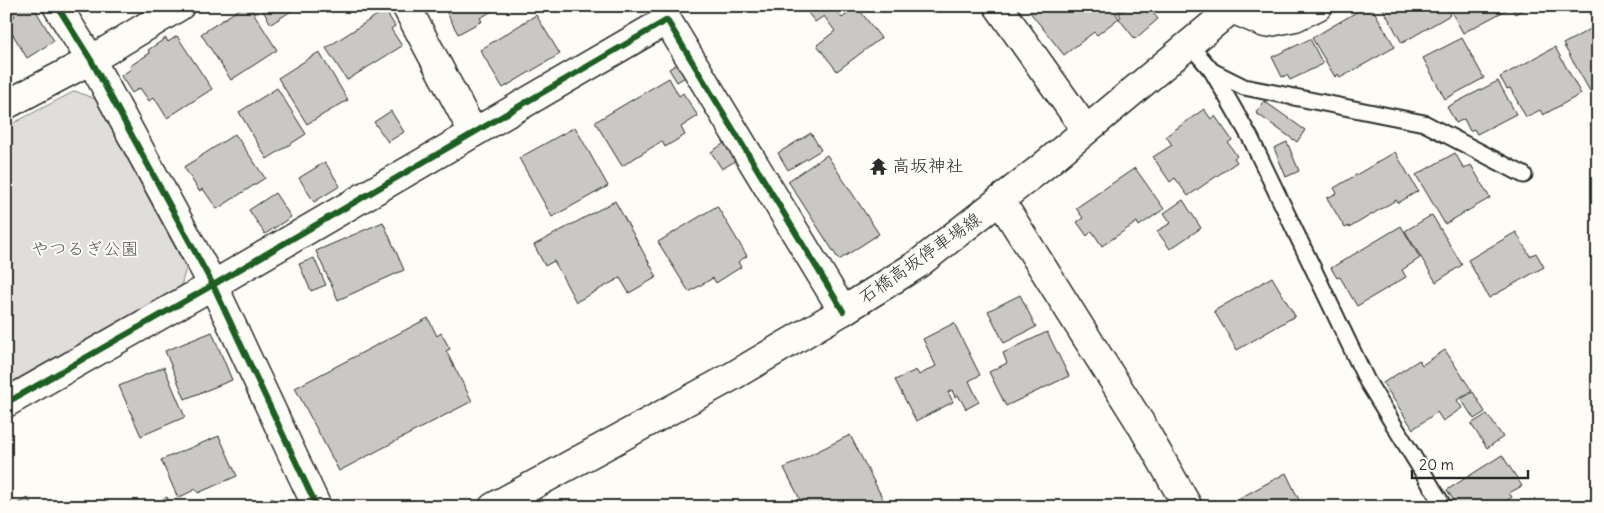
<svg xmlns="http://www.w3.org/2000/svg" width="1604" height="513" font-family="Delius,'Klee One',sans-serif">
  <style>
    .green { fill: #dfdeda; stroke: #858482 }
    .building { fill: #c9c8c4; stroke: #2b2b2b }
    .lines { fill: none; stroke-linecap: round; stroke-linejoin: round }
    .lane-casing { stroke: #2b2b2b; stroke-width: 19 }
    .street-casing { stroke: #2b2b2b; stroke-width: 31 }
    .secondary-casing { stroke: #2b2b2b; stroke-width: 31 }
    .lane { stroke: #fdfcf7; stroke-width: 15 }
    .street { stroke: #fdfcf7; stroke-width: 28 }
    .secondary { stroke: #fdfcf7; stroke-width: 28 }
    .cycleway-casing { stroke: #fdfcf7; stroke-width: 9 }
    .cycleway { stroke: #1b5e20; stroke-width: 6 }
    .labels { text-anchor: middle; stroke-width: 4; stroke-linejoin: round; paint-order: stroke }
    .poi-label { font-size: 18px; fill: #2b2b2b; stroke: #fdfcf7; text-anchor: start }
    .park-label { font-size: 18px; fill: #585857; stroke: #fdfcf7 }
    .street-label { font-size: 18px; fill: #2b2b2b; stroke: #fdfcf7 }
  </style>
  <rect width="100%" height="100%" fill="#fdfcf7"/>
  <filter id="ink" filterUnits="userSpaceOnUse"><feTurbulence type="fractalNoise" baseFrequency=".02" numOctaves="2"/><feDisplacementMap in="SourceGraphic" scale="10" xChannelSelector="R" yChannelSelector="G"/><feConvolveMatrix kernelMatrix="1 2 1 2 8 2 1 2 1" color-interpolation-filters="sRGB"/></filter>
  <g filter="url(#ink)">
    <path class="green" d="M 75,91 L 95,99 L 186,268 L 181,286 L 6,385 L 6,127 Z"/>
    <g class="building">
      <path d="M 9,6 L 33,6 L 54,41 L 27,58 L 6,23 L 15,16 Z"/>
      <path d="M 244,6 L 249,6 L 277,50 L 231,80 L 201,34 Z"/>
      <path d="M 260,6 L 299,6 L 271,24 Z"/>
      <path d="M 449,6 L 501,6 L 480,18 L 482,21 L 458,34 L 446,11 L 450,9 Z"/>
      <path d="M 803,6 L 836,6 L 835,8 L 842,18 L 857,7 L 881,38 L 837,71 L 817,45 L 835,31 L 824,16 L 815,22 Z"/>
      <path d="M 1036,6 L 1125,6 L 1125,7 L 1116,14 L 1119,18 L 1097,35 L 1094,32 L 1064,55 L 1029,11 Z"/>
      <path d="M 1129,6 L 1147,6 L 1158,19 L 1135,39 L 1119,19 L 1121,17 L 1119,14 Z"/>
      <path d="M 1367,6 L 1371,6 L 1395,47 L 1340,78 L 1338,74 L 1335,77 L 1312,38 Z"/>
      <path d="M 1383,6 L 1445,6 L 1450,15 L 1402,43 L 1382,7 Z"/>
      <path d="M 1448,6 L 1507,6 L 1508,9 L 1463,33 Z"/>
      <path d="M 1511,6 L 1529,6 L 1515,14 Z"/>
      <path d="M 385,10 L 395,26 L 391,29 L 402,46 L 347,80 L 326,48 Z"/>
      <path d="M 536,15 L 560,54 L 503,88 L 480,50 Z"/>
      <path d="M 1598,25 L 1598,86 L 1590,91 L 1563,44 Z"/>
      <path d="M 177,36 L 212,89 L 167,118 L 154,97 L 149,101 L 140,88 L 132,93 L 121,76 L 131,69 L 130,66 L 150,53 L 148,50 L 166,38 L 168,42 Z"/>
      <path d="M 1462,38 L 1484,78 L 1445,99 L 1423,58 Z"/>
      <path d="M 1310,39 L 1323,64 L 1290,80 L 1287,75 L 1282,77 L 1272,57 Z"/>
      <path d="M 1555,47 L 1581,94 L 1543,115 L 1540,110 L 1526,117 L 1510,88 L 1507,89 L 1500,77 Z"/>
      <path d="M 319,52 L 348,100 L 307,124 L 278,78 Z"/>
      <path d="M 679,63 L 687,76 L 677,82 L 669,69 Z"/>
      <path d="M 669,78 L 679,96 L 683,93 L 698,116 L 681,127 L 685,135 L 665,147 L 662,141 L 622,166 L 595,122 Z"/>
      <path d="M 1498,81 L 1516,114 L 1477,134 L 1474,129 L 1470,131 L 1464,119 L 1456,123 L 1447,107 Z"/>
      <path d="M 277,88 L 306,134 L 267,159 L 239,112 Z"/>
      <path d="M 1264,101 L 1305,130 L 1297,142 L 1256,113 Z"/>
      <path d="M 1204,109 L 1211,119 L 1215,116 L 1232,140 L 1228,143 L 1237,156 L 1234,158 L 1237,162 L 1188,196 L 1175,178 L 1170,182 L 1153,157 L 1172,145 L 1166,136 Z"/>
      <path d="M 391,111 L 404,132 L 388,142 L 374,122 Z"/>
      <path d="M 575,127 L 608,186 L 552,217 L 519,158 Z"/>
      <path d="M 811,133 L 821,150 L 788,170 L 778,153 Z"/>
      <path d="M 235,134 L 265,178 L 217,209 L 203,189 L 199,191 L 184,167 Z"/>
      <path d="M 726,142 L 737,160 L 722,169 L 711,152 Z"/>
      <path d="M 1287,142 L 1299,171 L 1286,177 L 1274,148 Z"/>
      <path d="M 1395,152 L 1418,191 L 1398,203 L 1396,200 L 1349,228 L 1349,226 L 1345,228 L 1327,198 L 1337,193 L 1334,188 Z"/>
      <path d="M 1455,153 L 1464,169 L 1471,165 L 1490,198 L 1445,224 L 1416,175 Z"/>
      <path d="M 827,155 L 879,234 L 839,260 L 788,181 Z"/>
      <path d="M 325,162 L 340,186 L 314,202 L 299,178 Z"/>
      <path d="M 1135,168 L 1164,209 L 1139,226 L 1137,222 L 1102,246 L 1092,231 L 1087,236 L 1077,222 L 1083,218 L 1076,208 Z"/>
      <path d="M 275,193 L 291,217 L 265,234 L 249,210 Z"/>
      <path d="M 1183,200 L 1201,228 L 1170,249 L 1157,231 L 1171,223 L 1164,213 Z"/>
      <path d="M 615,201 L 657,277 L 629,293 L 620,278 L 576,302 L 554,261 L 545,266 L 534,245 Z"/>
      <path d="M 717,206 L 747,256 L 738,262 L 741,267 L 716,283 L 713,278 L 689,292 L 658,242 Z"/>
      <path d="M 1432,215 L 1462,265 L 1436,282 L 1405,231 Z"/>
      <path d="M 383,222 L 404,270 L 338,300 L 316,251 Z"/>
      <path d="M 1401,226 L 1420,258 L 1402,270 L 1406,277 L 1357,306 L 1340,277 L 1337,278 L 1331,268 Z"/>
      <path d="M 1516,232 L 1530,256 L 1536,253 L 1544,267 L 1489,298 L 1468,260 Z"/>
      <path d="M 314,258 L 326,285 L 311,291 L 299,264 Z"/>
      <path d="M 1272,277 L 1295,316 L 1237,350 L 1214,311 Z"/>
      <path d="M 1020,295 L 1036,327 L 1004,343 L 988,311 Z"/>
      <path d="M 428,318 L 437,336 L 441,333 L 450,349 L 446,351 L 472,401 L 339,471 L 295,388 Z"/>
      <path d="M 954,323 L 980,375 L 969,381 L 979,402 L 966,409 L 958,395 L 955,397 L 952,390 L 948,392 L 953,402 L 916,421 L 895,380 L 916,370 L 919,375 L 936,366 L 923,339 Z"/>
      <path d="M 212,332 L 232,380 L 185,399 L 165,351 Z"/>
      <path d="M 1047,332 L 1069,376 L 1006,406 L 989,372 L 1007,363 L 1003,353 Z"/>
      <path d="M 1445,350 L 1472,391 L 1457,400 L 1462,408 L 1443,421 L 1437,412 L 1413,429 L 1383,383 L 1419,360 L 1422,365 Z"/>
      <path d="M 164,367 L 185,417 L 141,436 L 119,386 Z"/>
      <path d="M 1473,392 L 1485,412 L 1474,419 L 1461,399 Z"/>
      <path d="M 1487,414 L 1503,437 L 1487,448 L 1471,424 Z"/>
      <path d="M 850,435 L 887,507 L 804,507 L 784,468 Z"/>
      <path d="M 219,436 L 237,476 L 198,493 L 196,489 L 178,498 L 161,460 Z"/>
      <path d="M 1502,455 L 1522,486 L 1509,493 L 1512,497 L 1497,507 L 1458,507 L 1447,490 Z"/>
      <path d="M 1286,473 L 1301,504 L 1296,507 L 1244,507 L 1240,498 Z"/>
      <path d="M 167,497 L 172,507 L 150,507 Z"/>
      <path d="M 28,498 L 33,507 L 11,507 Z"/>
      <path d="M 273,498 L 277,507 L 252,507 Z"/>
    </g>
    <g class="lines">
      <defs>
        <g id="lane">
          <path d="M 1189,44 L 1212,71 L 1251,139 L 1367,381 L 1444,507"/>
          <path d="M 1212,71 L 1244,87 L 1424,123 L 1524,175"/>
        </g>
        <g id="street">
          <path d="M 57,6 L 91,60 L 213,285 L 317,507"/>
          <path d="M 406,6 L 473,132"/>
          <path d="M 998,6 L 1086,130"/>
          <path d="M 1232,9 L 1265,23 L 1295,17 L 1318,6"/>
          <path d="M 6,105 L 91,60 L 180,6"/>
          <path d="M 6,403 L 213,285 L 667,20 L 843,311"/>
        </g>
        <g id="secondary">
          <path d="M 1000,200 L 1141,424 L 1188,507"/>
          <path d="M 493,507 L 731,377 L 843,311 L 918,264 L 1041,168 L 1235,6"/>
        </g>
      </defs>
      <use href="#lane" class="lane-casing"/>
      <use href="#street" class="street-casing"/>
      <use href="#secondary" class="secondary-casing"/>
      <use href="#lane" class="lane"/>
      <use href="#street" class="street"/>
      <use href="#secondary" class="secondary"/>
      <defs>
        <g id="cycleway">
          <path d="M 57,6 L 91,60 L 213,285 L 317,507"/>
          <path d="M 6,403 L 213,285 L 667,20 L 843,311"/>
        </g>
      </defs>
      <use href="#cycleway" class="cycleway-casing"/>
      <use href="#cycleway" class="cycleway"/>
    </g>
  </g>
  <defs>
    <symbol id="temple-bare" viewBox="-9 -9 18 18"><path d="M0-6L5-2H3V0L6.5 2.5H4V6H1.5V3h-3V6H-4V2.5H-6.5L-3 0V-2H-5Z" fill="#2b2b2b" stroke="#fdfcf7" stroke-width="2.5" paint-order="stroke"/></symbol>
  </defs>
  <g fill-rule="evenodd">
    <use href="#temple-bare" x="866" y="154" width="25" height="25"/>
  </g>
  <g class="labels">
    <g class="poi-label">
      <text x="892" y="172">高坂神社</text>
    </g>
    <g class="park-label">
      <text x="85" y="255">やつるぎ公園</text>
    </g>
    <g class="street-label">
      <text transform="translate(920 258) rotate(-35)" y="6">石橋高坂停車場線</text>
    </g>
  </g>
  <rect width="1604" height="513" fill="none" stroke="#fdfcf7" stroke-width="25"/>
  <rect x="12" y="12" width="1579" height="488" fill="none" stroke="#2b2b2b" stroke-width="2" filter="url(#ink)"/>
  <path d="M1412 470v8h116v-8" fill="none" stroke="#2b2b2b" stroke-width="2.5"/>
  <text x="1419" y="470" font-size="15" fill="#2b2b2b" stroke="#fdfcf7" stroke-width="4" paint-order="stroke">20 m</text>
</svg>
